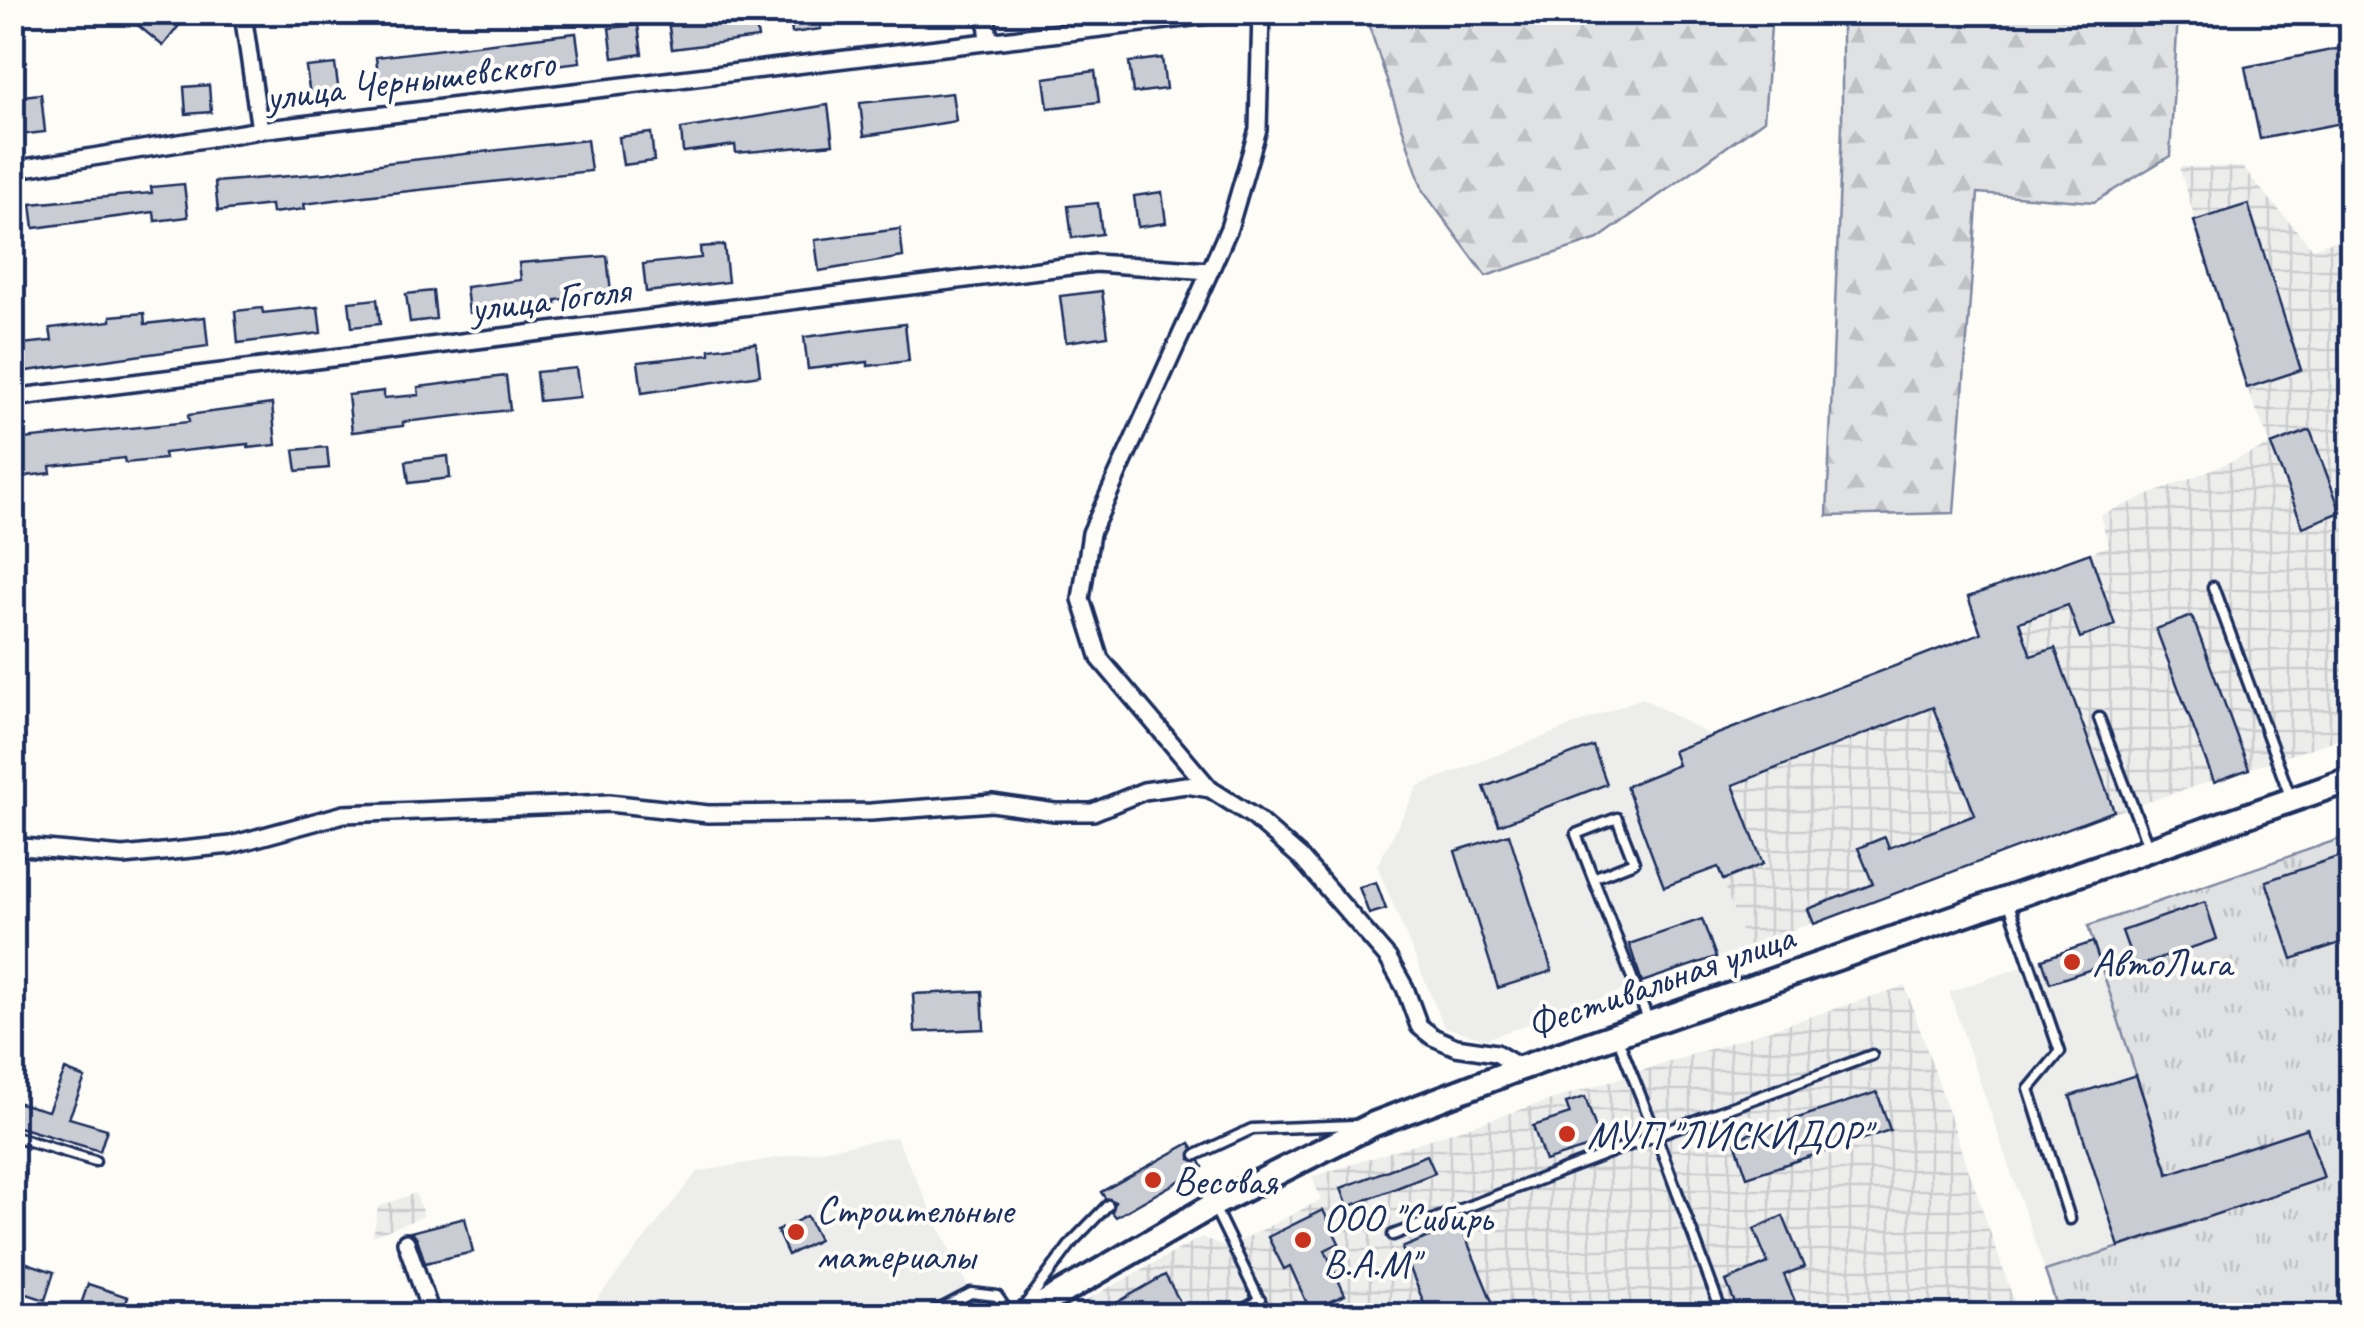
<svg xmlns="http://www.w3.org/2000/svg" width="2364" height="1328" font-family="Caveat,sans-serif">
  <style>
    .built { fill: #edeeec }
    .industrial { fill: url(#industrial-grid) }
    .grass { fill: url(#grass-tufts); stroke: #7e88a0; stroke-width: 2.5 }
    .forest { fill: url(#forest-firs); stroke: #7e88a0; stroke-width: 2.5 }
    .building { fill: #c9ccd3; stroke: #1b2f5e; stroke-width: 2.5 }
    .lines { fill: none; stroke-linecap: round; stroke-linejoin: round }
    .service-casing { stroke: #1b2f5e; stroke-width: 15 }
    .minor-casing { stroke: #1b2f5e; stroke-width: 22 }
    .secondary-casing { stroke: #1b2f5e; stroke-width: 30 }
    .service { stroke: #fdfcf7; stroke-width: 8 }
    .minor { stroke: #fdfcf7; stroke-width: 15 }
    .secondary { stroke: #fdfcf7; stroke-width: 22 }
    .poi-dot { fill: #c8321e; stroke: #fdfcf7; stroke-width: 4 }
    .labels { text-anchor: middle; stroke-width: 8; stroke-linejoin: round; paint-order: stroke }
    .street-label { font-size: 40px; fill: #1b2f5e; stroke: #fdfcf7 }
    .poi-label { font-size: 40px; fill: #1b2f5e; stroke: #fdfcf7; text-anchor: start }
  </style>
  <defs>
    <pattern id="industrial-grid" width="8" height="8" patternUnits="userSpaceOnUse" patternTransform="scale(2.5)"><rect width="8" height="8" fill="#edeeec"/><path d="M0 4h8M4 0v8" fill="none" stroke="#cbcccd"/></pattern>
    <pattern id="grass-tufts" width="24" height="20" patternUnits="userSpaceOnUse" patternTransform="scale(2.5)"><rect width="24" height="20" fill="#e0e1e3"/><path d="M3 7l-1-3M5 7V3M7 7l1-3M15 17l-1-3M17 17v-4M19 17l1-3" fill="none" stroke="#c0c1c5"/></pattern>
    <pattern id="forest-firs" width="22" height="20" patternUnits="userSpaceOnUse" patternTransform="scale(2.5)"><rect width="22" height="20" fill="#e0e1e3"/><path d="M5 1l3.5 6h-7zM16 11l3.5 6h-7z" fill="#c0c1c5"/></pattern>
  </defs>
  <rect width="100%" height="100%" fill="#fdfcf7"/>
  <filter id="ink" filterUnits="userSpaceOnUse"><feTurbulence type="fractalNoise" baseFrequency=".01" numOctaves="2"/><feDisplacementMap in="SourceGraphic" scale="20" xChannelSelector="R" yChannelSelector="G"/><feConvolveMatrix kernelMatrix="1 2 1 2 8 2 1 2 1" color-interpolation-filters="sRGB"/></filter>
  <g filter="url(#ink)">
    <g class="built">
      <path d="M 1642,698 L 1711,736 L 1674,751 L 1747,947 L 1486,1039 L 1444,1027 L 1377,866 L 1418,786 Z"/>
      <path d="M 2093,942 L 2185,1226 L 2045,1271 L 1949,992 Z"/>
      <path d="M 896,1137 L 980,1312 L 975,1316 L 584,1316 L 697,1172 Z"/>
    </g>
    <g class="industrial">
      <path d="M 2179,167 L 2242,167 L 2312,248 L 2351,235 L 2351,735 L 2053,833 L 1968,597 L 2109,546 L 2100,515 L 2271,445 L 2247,388 Z"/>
      <path d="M 1968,638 L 2044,835 L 1747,947 L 1673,751 Z"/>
      <path d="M 1905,986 L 2019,1315 L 1057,1316 L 1202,1237 L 1226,1248 L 1321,1200 L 1312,1177 Z"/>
      <path d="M 415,1193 L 424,1216 L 373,1236 L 378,1207 Z"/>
    </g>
    <path class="grass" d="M 2351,835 L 2351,1315 L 2060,1315 L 2045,1271 L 2185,1226 L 2088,926 Z"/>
    <g class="forest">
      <path d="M 1365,13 L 1772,13 L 1764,120 L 1598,239 L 1486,276 L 1423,191 Z"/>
      <path d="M 1842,13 L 2178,13 L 2170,156 L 2094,202 L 1978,193 L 1954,513 L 1827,516 L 1842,125 Z"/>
    </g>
    <g class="building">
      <path d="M 122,12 L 167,12 L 181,23 L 163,46 Z"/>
      <path d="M 726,12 L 754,12 L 758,38 L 672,49 L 668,20 Z"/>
      <path d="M 789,12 L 819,12 L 821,29 L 792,33 Z"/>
      <path d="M 638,25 L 642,54 L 613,58 L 609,28 Z"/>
      <path d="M 576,33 L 580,62 L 379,86 L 376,57 Z"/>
      <path d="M 2352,46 L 2352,121 L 2260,139 L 2245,67 Z"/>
      <path d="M 1162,58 L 1166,89 L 1133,93 L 1129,62 Z"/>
      <path d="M 335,64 L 339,93 L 310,96 L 306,67 Z"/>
      <path d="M 1095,71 L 1099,102 L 1048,108 L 1044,78 Z"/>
      <path d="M 209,85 L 211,112 L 186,114 L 184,87 Z"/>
      <path d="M 952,93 L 956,121 L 864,136 L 860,103 Z"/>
      <path d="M 41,94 L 45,132 L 18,135 L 13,97 Z"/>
      <path d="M 828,105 L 833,144 L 736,153 L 735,145 L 683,152 L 681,129 Z"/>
      <path d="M 651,133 L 654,161 L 623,165 L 619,137 Z"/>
      <path d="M 587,140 L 591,171 L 364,196 L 304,204 L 305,209 L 272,213 L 271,205 L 218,211 L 215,182 L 327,173 L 386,163 Z"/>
      <path d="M 184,184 L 188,217 L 155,221 L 154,212 L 34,228 L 31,204 L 152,193 L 151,187 Z"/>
      <path d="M 1162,192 L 1166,223 L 1138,227 L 1134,196 Z"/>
      <path d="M 1098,203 L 1102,234 L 1072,238 L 1068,206 Z"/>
      <path d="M 2248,204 L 2301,370 L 2247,388 L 2194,221 Z"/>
      <path d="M 900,229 L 903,257 L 819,271 L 815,240 Z"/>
      <path d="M 724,245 L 728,282 L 646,292 L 643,264 L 701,258 L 700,247 Z"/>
      <path d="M 607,256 L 611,293 L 556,300 L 556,304 L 469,313 L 466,287 L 521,280 L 519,263 Z"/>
      <path d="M 433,291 L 436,319 L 410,322 L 406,294 Z"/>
      <path d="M 1102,291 L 1108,336 L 1066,342 L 1060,296 Z"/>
      <path d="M 377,299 L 380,324 L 352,327 L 349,302 Z"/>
      <path d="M 318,307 L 321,333 L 238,343 L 235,311 L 262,308 L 263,313 Z"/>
      <path d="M 144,313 L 145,324 L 205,317 L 208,346 L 12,373 L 12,345 L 52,341 L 50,328 L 111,321 L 111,316 Z"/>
      <path d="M 905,324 L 909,361 L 868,366 L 868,362 L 808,369 L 804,337 Z"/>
      <path d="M 756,343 L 760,375 L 642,393 L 638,362 L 710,354 L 710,349 Z"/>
      <path d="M 576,368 L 580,397 L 539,401 L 536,372 Z"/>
      <path d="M 506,376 L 510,410 L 403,422 L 403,426 L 352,432 L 348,395 L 384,391 L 384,398 L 419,395 L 418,387 Z"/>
      <path d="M 272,404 L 276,445 L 248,448 L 248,444 L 164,453 L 165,459 L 125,463 L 124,458 L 50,466 L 51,473 L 17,477 L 13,440 L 189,422 L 188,415 Z"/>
      <path d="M 2310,430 L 2341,512 L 2303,527 L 2271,445 Z"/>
      <path d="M 327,447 L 329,468 L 297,471 L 294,450 Z"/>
      <path d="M 448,456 L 450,478 L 409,483 L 406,461 Z"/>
      <path d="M 2090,553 L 2115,625 L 2080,638 L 2068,605 L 2019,622 L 2031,656 L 2055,648 L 2114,811 L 1814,924 L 1808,909 L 1873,884 L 1858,848 L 1885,837 L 1889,848 L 1975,815 L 1933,707 L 1733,785 L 1763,864 L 1723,880 L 1718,867 L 1664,887 L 1626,786 L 1678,765 L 1673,751 L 1981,633 L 1968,597 Z"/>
      <path d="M 2192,616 L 2249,769 L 2214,782 L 2156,629 Z"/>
      <path d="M 1593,746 L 1607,784 L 1499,825 L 1484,787 Z"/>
      <path d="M 1509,834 L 1552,971 L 1498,988 L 1455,851 Z"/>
      <path d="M 2352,852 L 2352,939 L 2292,959 L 2266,881 Z"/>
      <path d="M 1376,882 L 1386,909 L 1369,914 L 1359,887 Z"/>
      <path d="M 2205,902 L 2217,939 L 2135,967 L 2122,931 Z"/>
      <path d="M 1702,919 L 1716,957 L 1642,982 L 1629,944 Z"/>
      <path d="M 2093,942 L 2101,966 L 2050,983 L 2042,959 Z"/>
      <path d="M 982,991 L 984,1029 L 915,1032 L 913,994 Z"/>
      <path d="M 65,1070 L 85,1078 L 69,1118 L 107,1129 L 100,1151 L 12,1125 L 12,1101 L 48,1111 Z"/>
      <path d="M 2136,1075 L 2168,1174 L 2307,1128 L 2324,1178 L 2119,1247 L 2070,1096 Z"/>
      <path d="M 1877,1092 L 1890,1130 L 1747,1177 L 1734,1139 Z"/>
      <path d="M 1585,1097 L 1601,1143 L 1545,1161 L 1533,1126 L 1570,1114 L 1566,1103 Z"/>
      <path d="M 1190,1143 L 1193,1148 L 1190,1159 L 1200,1161 L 1203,1167 L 1116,1217 L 1112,1212 L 1115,1202 L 1105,1198 L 1101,1192 Z"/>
      <path d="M 1427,1155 L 1435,1173 L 1348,1207 L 1341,1188 Z"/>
      <path d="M 1323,1210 L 1339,1243 L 1325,1250 L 1345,1295 L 1310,1310 L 1290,1266 L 1284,1269 L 1268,1237 Z"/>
      <path d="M 807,1216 L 819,1240 L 788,1255 L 777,1231 Z"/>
      <path d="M 1783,1216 L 1804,1267 L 1784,1275 L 1801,1316 L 1740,1316 L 1726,1281 L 1768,1263 L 1754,1229 Z"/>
      <path d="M 465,1218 L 473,1252 L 425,1263 L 417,1238 L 411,1232 Z"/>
      <path d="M 1460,1224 L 1498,1316 L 1429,1316 L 1402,1248 Z"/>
      <path d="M 12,1258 L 54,1272 L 45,1300 L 12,1289 Z"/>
      <path d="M 1165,1275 L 1188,1316 L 1094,1316 Z"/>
      <path d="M 88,1284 L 128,1297 L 122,1316 L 96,1316 L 79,1310 Z"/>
    </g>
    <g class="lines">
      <defs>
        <g id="service">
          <path d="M 2213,587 L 2290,796"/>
          <path d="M 2099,718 L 2148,846"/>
          <path d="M 1593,878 L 1634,862 L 1617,818 L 1576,834 L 1648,1019"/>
          <path d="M 2008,901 L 2060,1052 L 2029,1089 L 2070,1219"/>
          <path d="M 1618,1039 L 1656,1135 L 1872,1055"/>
          <path d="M 12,1136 L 95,1161"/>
          <path d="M 1196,1155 L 1252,1129 L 1354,1125"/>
          <path d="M 1215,1209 L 1267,1316"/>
          <path d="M 1393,1235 L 1656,1135 L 1723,1316"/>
          <path d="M 1026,1304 L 1073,1241 L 1108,1205"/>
          <path d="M 927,1316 L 971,1293 L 997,1296 L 1011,1316"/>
          <path d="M 1232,1316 L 1260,1300"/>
        </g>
        <g id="minor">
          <path d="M 986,12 L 989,41"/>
          <path d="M 244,21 L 260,130"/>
          <path d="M 12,170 L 260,130 L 1233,12"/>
          <path d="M 1210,271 L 1091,533 L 1081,599 L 1100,659 L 1210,789"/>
          <path d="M 12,398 L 1095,263 L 1210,271 L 1229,228 L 1258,129 L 1261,12"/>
          <path d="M 12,846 L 123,856 L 231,845 L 344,814 L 609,803 L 708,814 L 871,812 L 992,803 L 1055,812 L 1093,812 L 1144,791 L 1186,785 L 1210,789 L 1254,817 L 1300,857 L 1388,958 L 1405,988 L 1419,1026 L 1433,1037 L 1456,1047 L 1496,1053 L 1521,1068"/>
          <path d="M 406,1242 L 432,1316"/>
          <path d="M 12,1309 L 33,1316"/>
        </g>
        <path id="secondary" d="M 1022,1316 L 1213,1205 L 1374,1124 L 1521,1068 L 2352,779"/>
      </defs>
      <use href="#service" class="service-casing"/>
      <use href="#minor" class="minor-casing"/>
      <use href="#secondary" class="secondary-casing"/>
      <use href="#service" class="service"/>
      <use href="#minor" class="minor"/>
      <use href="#secondary" class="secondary"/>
    </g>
  </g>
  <g class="poi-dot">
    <circle cx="2072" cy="962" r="10"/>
    <circle cx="1567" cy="1134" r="10"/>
    <circle cx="1153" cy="1180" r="10"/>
    <circle cx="796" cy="1232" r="10"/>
    <circle cx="1303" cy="1240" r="10"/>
  </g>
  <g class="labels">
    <g class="street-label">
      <text transform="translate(410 79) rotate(-7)" y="14">улица Чернышевского</text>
      <text transform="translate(550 298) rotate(-7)" y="14">улица Гоголя</text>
      <text transform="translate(1660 980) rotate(-19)" y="14">Фестивальная улица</text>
    </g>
    <g class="poi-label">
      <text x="2092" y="976">АвтоЛига</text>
      <text x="1587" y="1148">МУП "ЛИСКИДОР"</text>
      <text x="1173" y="1194">Весовая</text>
      <text x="816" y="1223">Строительные<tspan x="816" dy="46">материалы</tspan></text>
      <text x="1323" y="1231">ООО "Сибирь<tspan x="1323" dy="46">В.А.М"</tspan></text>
    </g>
  </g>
  <rect width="2364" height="1328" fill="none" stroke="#fdfcf7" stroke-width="50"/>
  <rect x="25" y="25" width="2314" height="1278" fill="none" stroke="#1b2f5e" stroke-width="4" filter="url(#ink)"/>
</svg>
